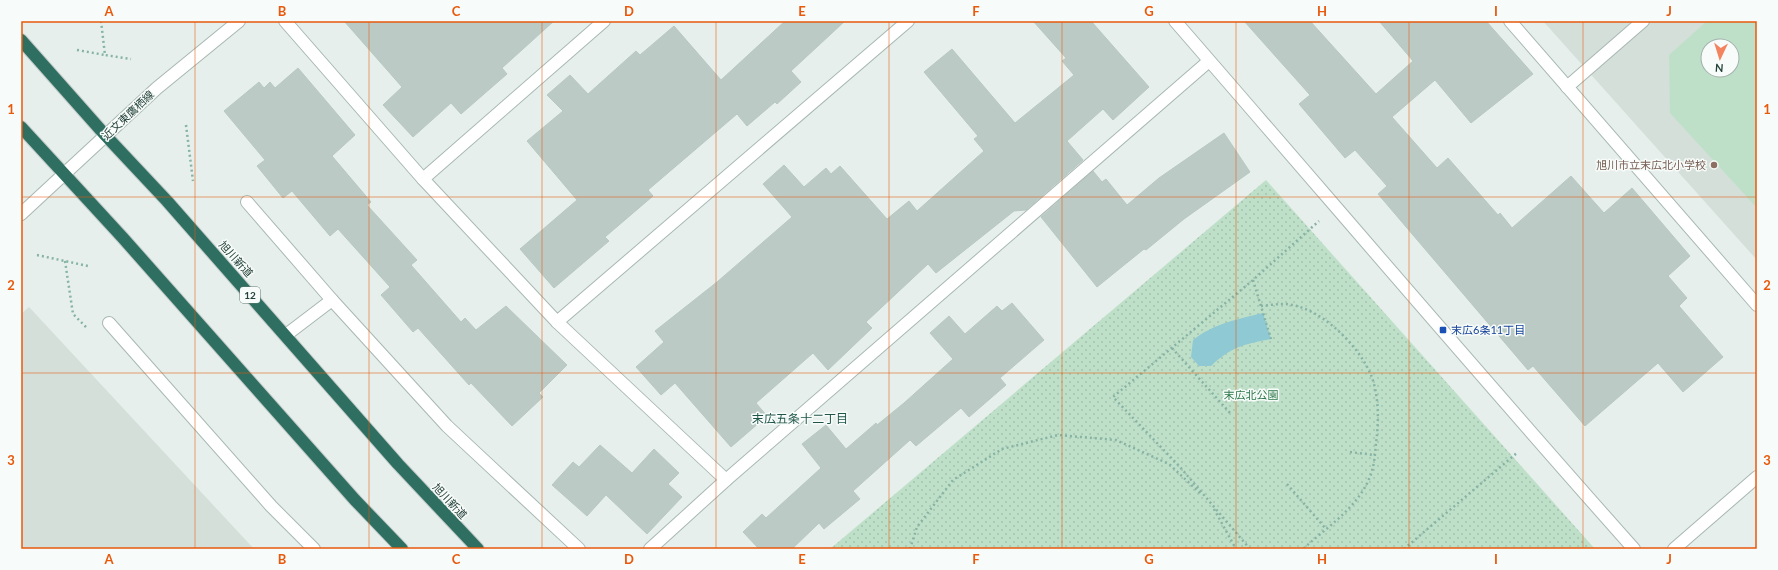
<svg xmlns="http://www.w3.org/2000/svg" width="1778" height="570" font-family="Lato,'Noto Sans JP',sans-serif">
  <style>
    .built { fill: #d4dfda; fill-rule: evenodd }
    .green { fill: url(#green-dots) }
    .pitch { fill: #bfe0c8; fill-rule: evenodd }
    .water { fill: #8ec9d4 }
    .building { fill: #bbcac4; stroke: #b8c9c2 }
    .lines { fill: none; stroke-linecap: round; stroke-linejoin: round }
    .minor-casing { stroke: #a8b8b2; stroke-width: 14 }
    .highway-casing { stroke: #c2cac8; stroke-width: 14 }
    .path { stroke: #86b3a5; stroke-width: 2.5; stroke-dasharray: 2 3; stroke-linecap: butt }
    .minor { stroke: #fff; stroke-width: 12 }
    .highway { stroke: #2f6f62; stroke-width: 12 }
    .grid { fill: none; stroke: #e8590c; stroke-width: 1; stroke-opacity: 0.55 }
    .education-dot { fill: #8d6e63; stroke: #f7fbf9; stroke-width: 1.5 }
    .transit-dot { fill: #1a4fb4; stroke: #f7fbf9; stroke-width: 1.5 }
    .labels { text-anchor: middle; stroke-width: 3; stroke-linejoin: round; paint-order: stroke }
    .shield { fill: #f7fbf9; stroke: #637a73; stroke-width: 1 }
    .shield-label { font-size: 10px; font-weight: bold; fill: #24423a }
    .street-label { font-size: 11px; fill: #24423a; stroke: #f7fbf9 }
    .education-label { font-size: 11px; fill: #785e54; stroke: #f7fbf9; text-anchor: end }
    .transit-label { font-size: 11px; fill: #164399; stroke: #f7fbf9; text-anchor: start }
    .park-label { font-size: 11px; fill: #2d7a4b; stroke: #f7fbf9 }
    .neighbourhood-label { font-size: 12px; fill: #1f5548; stroke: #f7fbf9 }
    .neatline { fill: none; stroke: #e8590c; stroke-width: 1.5 }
    .grid-label { font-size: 13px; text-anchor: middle; font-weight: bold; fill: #e8590c }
  </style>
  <defs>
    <pattern id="green-dots" width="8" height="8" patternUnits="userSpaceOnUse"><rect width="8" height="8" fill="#bfe0c8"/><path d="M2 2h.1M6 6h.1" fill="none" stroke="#a4c1ad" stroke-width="1.8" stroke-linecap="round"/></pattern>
  </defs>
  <rect width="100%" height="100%" fill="#e6efeb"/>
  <g class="built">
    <path d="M 1543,21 L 1757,21 L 1757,260 ZM 1708,46 L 1732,46 L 1732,70 L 1708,70 Z"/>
    <path d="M 29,307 L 254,549 L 21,549 L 21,314 Z"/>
  </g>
  <path class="green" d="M 1266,180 L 1595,549 L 830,549 Z"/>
  <path class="pitch" d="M 1707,21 L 1757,21 L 1757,208 L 1670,113 L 1669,55 ZM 1708,46 L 1732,46 L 1732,70 L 1708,70 Z"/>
  <path class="water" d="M 1263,313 L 1271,339 C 1244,344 1231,347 1211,366 L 1199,366 L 1191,357 L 1193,340 C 1213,324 1238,319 1263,313 Z"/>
  <g class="building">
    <path d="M 344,21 L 554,21 L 502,68 L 507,74 L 461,114 L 451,103 L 413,137 L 383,105 L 402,87 Z"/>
    <path d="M 785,21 L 845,21 L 791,71 L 801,82 L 777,104 L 775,102 L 747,126 L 737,114 L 648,190 L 653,196 L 605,237 L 609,241 L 554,288 L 520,249 L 577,200 L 527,141 L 563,111 L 547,95 L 570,75 L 588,94 L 636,51 L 640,55 L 674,26 L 721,80 Z"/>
    <path d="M 1033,21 L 1091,21 L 1149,87 L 1113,120 L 1103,109 L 1067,141 L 1083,160 L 1026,210 L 1014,211 L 936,273 L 928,264 L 866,322 L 872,328 L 828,370 L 813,353 L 756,403 L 767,416 L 731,447 L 675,383 L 661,395 L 636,367 L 664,342 L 655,331 L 717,282 L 792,217 L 763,184 L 784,165 L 804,187 L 826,168 L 831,174 L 840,166 L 887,219 L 909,201 L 917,211 L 984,151 L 974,139 L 978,136 L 924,72 L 952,49 L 1015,123 L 1074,75 L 1062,61 L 1066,58 Z"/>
    <path d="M 1244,21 L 1310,21 L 1376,94 L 1413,61 L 1379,21 L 1486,21 L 1533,74 L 1471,123 L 1435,80 L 1392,117 L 1437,168 L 1448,158 L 1498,215 L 1500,213 L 1512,228 L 1571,176 L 1604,213 L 1632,188 L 1690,256 L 1668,276 L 1687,298 L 1679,306 L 1723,357 L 1683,392 L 1658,363 L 1585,426 L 1533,366 L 1528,370 L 1378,194 L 1387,186 L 1355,150 L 1345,158 L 1299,104 L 1310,95 Z"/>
    <path d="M 298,68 L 355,135 L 332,156 L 371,202 L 367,205 L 417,260 L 411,265 L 461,322 L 465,318 L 476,330 L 506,306 L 567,365 L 539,393 L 543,397 L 512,426 L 471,383 L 469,385 L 418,328 L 413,332 L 381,295 L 390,287 L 338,229 L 330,236 L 292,191 L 283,198 L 257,166 L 265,160 L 224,111 L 259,82 L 264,88 L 270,82 L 275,88 Z"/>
    <path d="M 1224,133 L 1250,172 L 1184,219 L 1146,250 L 1144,249 L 1097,287 L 1041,217 L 1093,171 L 1102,182 L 1106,179 L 1127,205 L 1159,178 Z"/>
    <path d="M 1012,303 L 1044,340 L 1000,378 L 1006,385 L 969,417 L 961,408 L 916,446 L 910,440 L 853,491 L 860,499 L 824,529 L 819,523 L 792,549 L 759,549 L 743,532 L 762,514 L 766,518 L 821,468 L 802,444 L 826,425 L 846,449 L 876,423 L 877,425 L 904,403 L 953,359 L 930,333 L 949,316 L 965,334 L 997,306 L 1002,311 Z"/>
    <path d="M 600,445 L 632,473 L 654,449 L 679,473 L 668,484 L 682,497 L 647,534 L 606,495 L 587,516 L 552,485 L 573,462 L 579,467 Z"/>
  </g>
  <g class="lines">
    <defs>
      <g id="minor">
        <path d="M 285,21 L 423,179 L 557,322 L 726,480"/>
        <path d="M 1175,21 C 1328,197 1479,375 1634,549"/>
        <path d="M 1510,21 L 1757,305"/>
        <path d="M 1567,87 L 1643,21"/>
        <path d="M 423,179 L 604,21"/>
        <path d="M 247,202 L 332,300 L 447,426 L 579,549"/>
        <path d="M 21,214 L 157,88 L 239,21"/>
        <path d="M 557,322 L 908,21"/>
        <path d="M 109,323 L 271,506 L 314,549"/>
        <path d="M 286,335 L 332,300"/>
        <path d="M 650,549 L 726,480 L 1209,61"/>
        <path d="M 1674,549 L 1757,477"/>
      </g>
      <g id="highway">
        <path d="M 21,40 L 106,136 L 167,201 L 398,464 L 478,549"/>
        <path d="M 21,127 L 123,238 L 355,500 L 402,549"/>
      </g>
    </defs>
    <use href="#minor" class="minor-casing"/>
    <use href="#highway" class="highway-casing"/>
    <g class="path">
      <path d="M 101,21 L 105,55 L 131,59"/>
      <path d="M 77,50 L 105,55"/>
      <path d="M 186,125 L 193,181"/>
      <path d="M 37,255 L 88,266"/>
      <path d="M 65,261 L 73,314 L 86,327"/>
      <path d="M 1253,280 L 1271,339"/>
      <path d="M 1261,306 C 1269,305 1277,304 1285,304 C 1319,306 1358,344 1371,375 C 1379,395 1379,422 1376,443 C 1375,455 1374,469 1369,479 C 1357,508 1326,528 1303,549"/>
      <path d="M 1172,348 L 1230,413"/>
      <path d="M 1350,452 L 1374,455"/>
      <path d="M 1287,484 L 1326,529"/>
      <path d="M 1214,509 L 1236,549"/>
      <path d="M 910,549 L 917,527 L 953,480 L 1002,449 L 1058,435 L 1116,440 L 1169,464 L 1200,493"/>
      <path d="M 1250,549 L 1180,467 L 1113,397 L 1253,280 L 1319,221"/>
      <path d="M 1404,549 L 1518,452"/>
    </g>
    <use href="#minor" class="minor"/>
    <use href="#highway" class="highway"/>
  </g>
  <path class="grid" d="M 195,21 L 195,549M 369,21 L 369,549M 542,21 L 542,549M 716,21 L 716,549M 889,21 L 889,549M 1062,21 L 1062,549M 1236,21 L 1236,549M 1409,21 L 1409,549M 1583,21 L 1583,549M 21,197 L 1757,197M 21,373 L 1757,373"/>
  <circle class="education-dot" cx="1714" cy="165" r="4"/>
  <rect class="transit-dot" x="1439" y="326" width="8" height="8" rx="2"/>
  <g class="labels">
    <rect class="shield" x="240" y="287" width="20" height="16" rx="3"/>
    <g class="shield-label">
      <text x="250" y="299">12</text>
    </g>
    <g class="street-label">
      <text transform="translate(128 115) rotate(-43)" y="4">近文東鷹栖線</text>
      <text transform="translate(236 259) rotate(48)" y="4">旭川新道</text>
      <text transform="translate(450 501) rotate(47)" y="4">旭川新道</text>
    </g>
    <g class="education-label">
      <text x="1706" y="169">旭川市立末広北小学校</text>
    </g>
    <g class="transit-label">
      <text x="1451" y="334">末広6条11丁目</text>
    </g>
    <g class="park-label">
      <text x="1251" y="399">末広北公園</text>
    </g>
    <g class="neighbourhood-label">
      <text x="800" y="423">末広五条十二丁目</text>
    </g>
  </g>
  <rect width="1778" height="570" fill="none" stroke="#f7fbf9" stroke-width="44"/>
  <g transform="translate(1720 58) rotate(184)"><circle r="19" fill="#f7fbf9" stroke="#a3b1ad"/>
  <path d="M0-3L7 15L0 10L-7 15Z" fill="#f4845f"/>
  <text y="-6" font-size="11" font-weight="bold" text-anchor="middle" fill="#24423a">N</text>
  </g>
  <rect x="22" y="22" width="1734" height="526" class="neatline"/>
  <g class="grid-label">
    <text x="109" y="16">A</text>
    <text x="282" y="16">B</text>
    <text x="456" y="16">C</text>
    <text x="629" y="16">D</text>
    <text x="802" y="16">E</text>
    <text x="976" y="16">F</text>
    <text x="1149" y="16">G</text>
    <text x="1322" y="16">H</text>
    <text x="1496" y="16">I</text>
    <text x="1669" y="16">J</text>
    <text x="11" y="114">1</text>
    <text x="1767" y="114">1</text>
    <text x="11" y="290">2</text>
    <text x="1767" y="290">2</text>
    <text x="11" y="465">3</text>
    <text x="1767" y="465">3</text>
    <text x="109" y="564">A</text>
    <text x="282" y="564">B</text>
    <text x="456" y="564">C</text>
    <text x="629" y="564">D</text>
    <text x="802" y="564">E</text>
    <text x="976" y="564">F</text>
    <text x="1149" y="564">G</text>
    <text x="1322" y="564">H</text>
    <text x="1496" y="564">I</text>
    <text x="1669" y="564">J</text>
  </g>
</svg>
